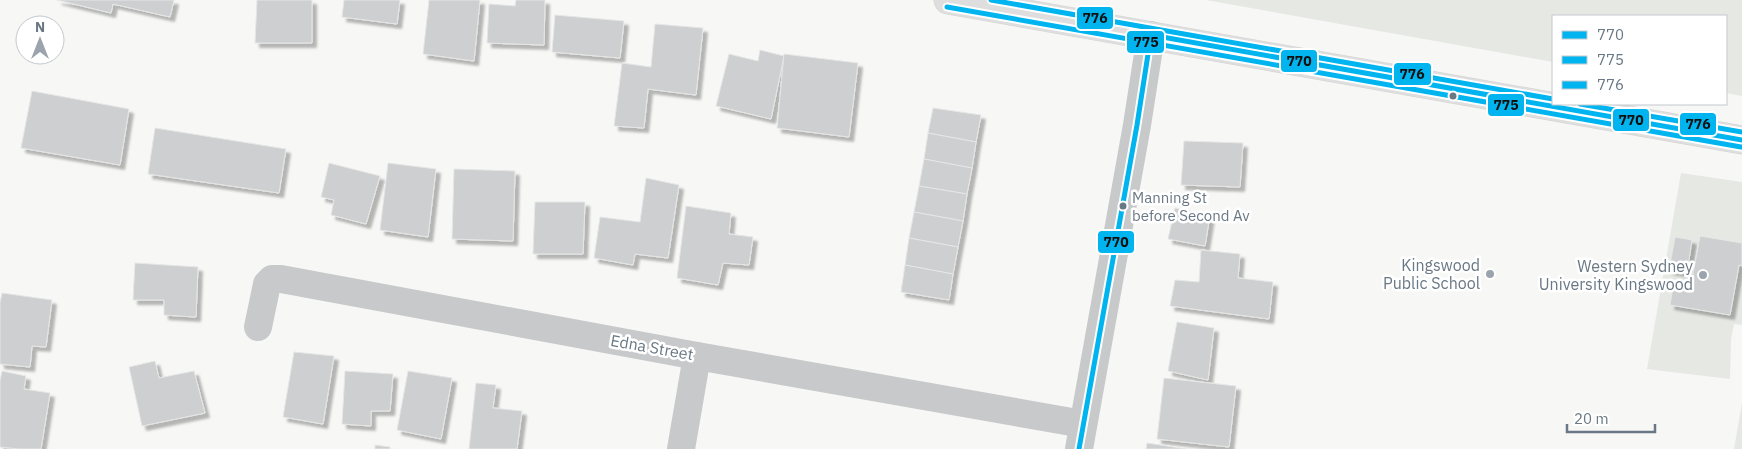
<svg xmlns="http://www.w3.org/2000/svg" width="1742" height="449" font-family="'IBM Plex Sans',sans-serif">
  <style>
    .green { fill: #e6e8e4; fill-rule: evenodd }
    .building { fill: #cdcfd0; stroke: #e6e6e6; filter: url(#shadow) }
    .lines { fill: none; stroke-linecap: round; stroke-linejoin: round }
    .secondary-casing { stroke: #d3d4d4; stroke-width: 29 }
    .street { stroke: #c8c9ca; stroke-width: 28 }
    .secondary { stroke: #dedede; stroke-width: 28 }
    .bus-1-casing { stroke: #fff; stroke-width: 9 }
    .bus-2-casing { stroke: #fff; stroke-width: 9 }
    .bus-3-casing { stroke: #fff; stroke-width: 9 }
    .bus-1 { stroke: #00b5ef; stroke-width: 5 }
    .bus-2 { stroke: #00b5ef; stroke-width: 5 }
    .bus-3 { stroke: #00b5ef; stroke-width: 5 }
    .bus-dot { fill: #697884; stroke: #fff; stroke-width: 2 }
    .poi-dot { fill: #9ba4ac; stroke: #fff; stroke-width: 2 }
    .labels { text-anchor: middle; stroke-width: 5; stroke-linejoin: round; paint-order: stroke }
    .bus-label { font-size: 15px; fill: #697884; stroke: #fff; text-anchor: start }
    .poi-label { font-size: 16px; fill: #697884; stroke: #fff; text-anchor: end }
    .street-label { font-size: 16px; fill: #697884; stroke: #fff }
    .line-badge { stroke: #fff; stroke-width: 2 }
    .pale-badge-label { font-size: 14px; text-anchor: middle; font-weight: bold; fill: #111 }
  </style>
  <defs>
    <filter id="shadow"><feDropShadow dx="4.5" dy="4.5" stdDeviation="1" flood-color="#0004"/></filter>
  </defs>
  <rect width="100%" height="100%" fill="#f7f7f6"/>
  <g class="green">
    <path d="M 1206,0 L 1742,0 L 1742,96 L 1726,93 L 1726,16 L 1553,16 L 1553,62 Z"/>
    <path d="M 1681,173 L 1742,182 L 1742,243 L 1700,236 L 1690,291 L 1673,288 L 1670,304 L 1730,315 L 1739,265 L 1742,266 L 1742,325 L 1734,324 L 1731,339 L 1730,379 L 1647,369 ZM 1675,237 L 1692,240 L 1687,273 L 1669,270 Z"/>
    <path d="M 1742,403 L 1742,449 L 1734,449 Z"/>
  </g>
  <g class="building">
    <path d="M 57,0 L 174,0 L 170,17 L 113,4 L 111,13 Z"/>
    <path d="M 257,0 L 312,0 L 312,43 L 255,43 Z"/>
    <path d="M 344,0 L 400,0 L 397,24 L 342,17 Z"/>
    <path d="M 429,0 L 480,0 L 474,61 L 423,54 Z"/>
    <path d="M 516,0 L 545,0 L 544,45 L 487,43 L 489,4 L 515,6 Z"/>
    <path d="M 555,15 L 624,21 L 620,58 L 552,52 Z"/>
    <path d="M 655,24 L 703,28 L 696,95 L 648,89 L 644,128 L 614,126 L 622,63 L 651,67 Z"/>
    <path d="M 760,50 L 784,56 L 771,119 L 716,106 L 729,54 L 758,61 Z"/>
    <path d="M 784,54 L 858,63 L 849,137 L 777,128 Z"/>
    <path d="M 32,91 L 129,109 L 120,165 L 21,148 Z"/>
    <path d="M 933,108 L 981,115 L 976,142 L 928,133 Z"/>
    <path d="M 155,128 L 286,149 L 279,193 L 148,174 Z"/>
    <path d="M 928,133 L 976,142 L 972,168 L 924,159 Z"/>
    <path d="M 1184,141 L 1243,143 L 1240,187 L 1181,185 Z"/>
    <path d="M 924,159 L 972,168 L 967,194 L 919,186 Z"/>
    <path d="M 329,163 L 380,176 L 366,224 L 331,215 L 334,200 L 321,197 Z"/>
    <path d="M 388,163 L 436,169 L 428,237 L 380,230 Z"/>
    <path d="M 454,169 L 515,171 L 513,241 L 452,239 Z"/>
    <path d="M 646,178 L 679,185 L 668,258 L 635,254 L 633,265 L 594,258 L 600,217 L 640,222 Z"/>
    <path d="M 919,186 L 967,194 L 963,221 L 914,212 Z"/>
    <path d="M 535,202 L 585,202 L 583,254 L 533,254 Z"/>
    <path d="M 686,206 L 731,213 L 729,234 L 753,237 L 749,265 L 723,263 L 718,285 L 677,278 Z"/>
    <path d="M 1175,208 L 1210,215 L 1205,246 L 1168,239 Z"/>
    <path d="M 914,212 L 963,221 L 958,247 L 909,238 Z"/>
    <path d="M 1700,236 L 1742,243 L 1742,266 L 1739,265 L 1730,315 L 1670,305 L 1673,287 L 1690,291 Z"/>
    <path d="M 1675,237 L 1692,240 L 1687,273 L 1669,270 Z"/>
    <path d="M 909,238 L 958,247 L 953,274 L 905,265 Z"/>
    <path d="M 1201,250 L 1240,254 L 1238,278 L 1273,282 L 1269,319 L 1170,306 L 1175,280 L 1199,282 Z"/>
    <path d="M 135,263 L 198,267 L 196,317 L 164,315 L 164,300 L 133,300 Z"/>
    <path d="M 905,265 L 953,274 L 949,300 L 901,292 Z"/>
    <path d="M 2,293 L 52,300 L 46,347 L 32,346 L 30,367 L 0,364 L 0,303 Z"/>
    <path d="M 1177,322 L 1214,328 L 1208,380 L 1168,371 Z"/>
    <path d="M 294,352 L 334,356 L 323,424 L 283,417 Z"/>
    <path d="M 155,361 L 159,378 L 194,371 L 205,413 L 142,426 L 129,367 Z"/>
    <path d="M 2,371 L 26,376 L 24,389 L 50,393 L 41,449 L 19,449 L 0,447 L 0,381 Z"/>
    <path d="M 345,371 L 393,374 L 390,411 L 371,411 L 371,426 L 342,424 Z"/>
    <path d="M 408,371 L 452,378 L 441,439 L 397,430 Z"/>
    <path d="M 1164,378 L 1236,386 L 1229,447 L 1157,439 Z"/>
    <path d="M 476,383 L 496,385 L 493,408 L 522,411 L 517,449 L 469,449 Z"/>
    <path d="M 1147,443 L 1187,449 L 1146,449 Z"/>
    <path d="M 375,445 L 390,447 L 390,449 L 375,449 Z"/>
  </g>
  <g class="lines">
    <defs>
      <path id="secondary" d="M 948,0 L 1742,140"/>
    </defs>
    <use href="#secondary" class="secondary-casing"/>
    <g class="street">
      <path d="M 258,327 L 267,284 L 272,279 L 281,279 L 697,356 L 1083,424"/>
      <path d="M 681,449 L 697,356"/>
      <path d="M 1079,449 L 1137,125 L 1151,35"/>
    </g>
    <use href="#secondary" class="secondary"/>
    <defs>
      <g id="bus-1">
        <path d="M 1151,35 L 1742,140"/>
        <path d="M 1079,449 L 1137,125 L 1151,35"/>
      </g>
      <path id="bus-2" d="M 947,7 L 1741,147"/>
      <g id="bus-3">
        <path d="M 991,0 L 1553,99"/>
        <path d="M 1580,104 L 1742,132"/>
      </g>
    </defs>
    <use href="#bus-1" class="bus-1-casing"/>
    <use href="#bus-2" class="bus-2-casing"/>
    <use href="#bus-3" class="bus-3-casing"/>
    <use href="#bus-1" class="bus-1"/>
    <use href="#bus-2" class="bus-2"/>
    <use href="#bus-3" class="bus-3"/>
  </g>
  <g class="bus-dot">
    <circle cx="1453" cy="96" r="4.5"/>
    <circle cx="1123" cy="206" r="4.5"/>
  </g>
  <g class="poi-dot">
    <circle cx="1490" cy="274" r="5"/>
    <circle cx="1703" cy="275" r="5"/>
  </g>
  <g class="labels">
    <g class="bus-label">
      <text x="1132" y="203">Manning St<tspan x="1132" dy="18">before Second Av</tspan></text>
    </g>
    <g class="poi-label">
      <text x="1480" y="271">Kingswood<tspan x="1480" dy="18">Public School</tspan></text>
      <text x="1693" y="272">Western Sydney<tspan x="1693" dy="18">University Kingswood</tspan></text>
    </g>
    <g class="street-label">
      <text transform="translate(652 347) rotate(10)" y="6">Edna Street</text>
    </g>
  </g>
  <g class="line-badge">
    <rect x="1076" y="6" width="38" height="24" rx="5" fill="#00b5ef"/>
    <rect x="1126" y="30" width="39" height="24" rx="5" fill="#00b5ef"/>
    <rect x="1280" y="49" width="38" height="24" rx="5" fill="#00b5ef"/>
    <rect x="1393" y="62" width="39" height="24" rx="5" fill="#00b5ef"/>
    <rect x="1487" y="93" width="38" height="24" rx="5" fill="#00b5ef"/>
    <rect x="1612" y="108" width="38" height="24" rx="5" fill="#00b5ef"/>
    <rect x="1679" y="112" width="38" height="24" rx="5" fill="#00b5ef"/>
    <rect x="1097" y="230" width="38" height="24" rx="5" fill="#00b5ef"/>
  </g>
  <g class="pale-badge-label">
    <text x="1095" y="23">776</text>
    <text x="1146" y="47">775</text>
    <text x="1299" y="66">770</text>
    <text x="1412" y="79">776</text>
    <text x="1506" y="110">775</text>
    <text x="1631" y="125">770</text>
    <text x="1698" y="129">776</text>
    <text x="1116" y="247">770</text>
  </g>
  <rect x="1552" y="15" width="175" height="90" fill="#ffffff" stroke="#c3c9ce"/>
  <rect x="1562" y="31" width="25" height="8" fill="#00b5ef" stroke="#c3c9ce"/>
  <text x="1597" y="40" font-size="15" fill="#697884">770</text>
  <rect x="1562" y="56" width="25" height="8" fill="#00b5ef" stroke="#c3c9ce"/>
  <text x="1597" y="65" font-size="15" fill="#697884">775</text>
  <rect x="1562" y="81" width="25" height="8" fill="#00b5ef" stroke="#c3c9ce"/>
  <text x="1597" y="90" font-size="15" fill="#697884">776</text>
  <g transform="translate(40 40)"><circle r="24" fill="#ffffff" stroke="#c3c9ce"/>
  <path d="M0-4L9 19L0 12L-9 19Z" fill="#9ba4ac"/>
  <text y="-8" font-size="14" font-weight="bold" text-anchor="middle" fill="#697884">N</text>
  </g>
  <path d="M1567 424v8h88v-8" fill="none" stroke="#697884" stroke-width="2.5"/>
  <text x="1574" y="424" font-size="15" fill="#697884" stroke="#ffffff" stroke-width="4" paint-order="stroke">20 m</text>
</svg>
